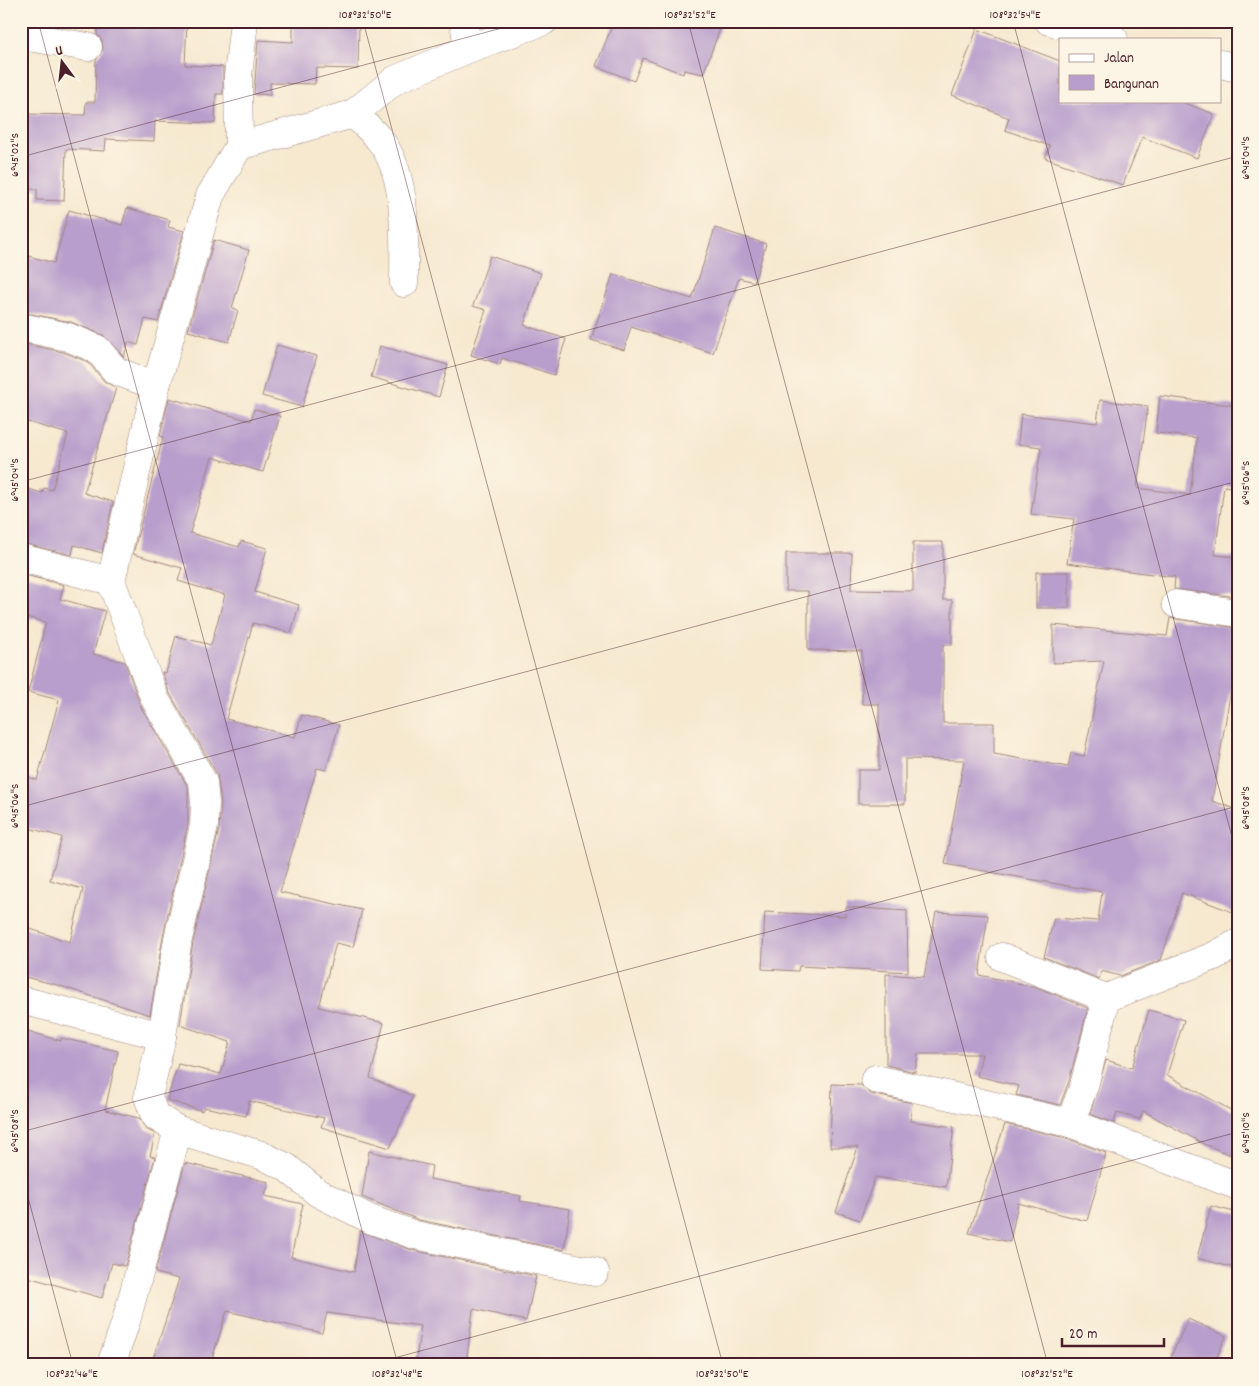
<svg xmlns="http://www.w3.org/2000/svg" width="1259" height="1386" font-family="Dekko,sans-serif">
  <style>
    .building { fill: #b89ecc }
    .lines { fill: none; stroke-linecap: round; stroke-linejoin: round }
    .minor-casing { stroke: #a0847e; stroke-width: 29 }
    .minor { stroke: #fff; stroke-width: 28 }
    .ticks { fill: none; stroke: #4a1f2b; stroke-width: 1; stroke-opacity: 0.45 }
    .neatline { fill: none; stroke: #4a1f2b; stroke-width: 2 }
    .ticks-label { font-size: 12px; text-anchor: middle; fill: #4a1f2b }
  </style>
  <rect width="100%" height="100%" fill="#fcf5e5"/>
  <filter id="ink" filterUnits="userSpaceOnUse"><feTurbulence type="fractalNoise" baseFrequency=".02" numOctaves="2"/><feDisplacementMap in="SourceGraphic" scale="10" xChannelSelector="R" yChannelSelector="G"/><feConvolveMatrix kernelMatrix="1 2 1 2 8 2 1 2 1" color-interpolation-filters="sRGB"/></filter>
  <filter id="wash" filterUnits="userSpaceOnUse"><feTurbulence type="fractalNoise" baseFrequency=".0096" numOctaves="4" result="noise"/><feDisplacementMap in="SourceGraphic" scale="20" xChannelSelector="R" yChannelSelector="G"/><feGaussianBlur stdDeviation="1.12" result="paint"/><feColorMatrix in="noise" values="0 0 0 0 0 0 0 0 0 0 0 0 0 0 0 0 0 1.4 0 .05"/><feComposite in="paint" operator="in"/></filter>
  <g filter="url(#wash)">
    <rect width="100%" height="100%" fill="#f6e9d0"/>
    <g id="blocks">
      <g class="building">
        <path d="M 98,21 L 187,21 L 185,65 L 223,67 L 223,94 L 216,94 L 215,123 L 155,121 L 154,141 L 106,139 L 105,151 L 66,149 L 64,201 L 37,200 L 37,189 L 21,189 L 21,114 L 85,115 L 86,102 L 95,102 L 96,60 L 103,49 L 102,41 L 97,34 Z"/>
        <path d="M 293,21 L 359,21 L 358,69 L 316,68 L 315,84 L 270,83 L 270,95 L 254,94 L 258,40 L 293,42 Z"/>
        <path d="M 614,21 L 723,21 L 703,74 L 684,70 L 683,74 L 643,58 L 634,81 L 596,66 Z"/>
        <path d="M 977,29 L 1060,61 L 1060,101 L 1179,101 L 1214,114 L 1197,158 L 1142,137 L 1123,185 L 1045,158 L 1050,146 L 1005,130 L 1009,118 L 952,95 Z"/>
        <path d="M 127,208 L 170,220 L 168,227 L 184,231 L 158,322 L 145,319 L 138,345 L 128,342 L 124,357 L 103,335 L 71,322 L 21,312 L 21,254 L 54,263 L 69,210 L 122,225 Z"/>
        <path d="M 715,228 L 766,244 L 754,282 L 739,278 L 713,353 L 631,327 L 624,350 L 591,340 L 613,274 L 692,299 Z"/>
        <path d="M 214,240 L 249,250 L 232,308 L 238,310 L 229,342 L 188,331 Z"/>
        <path d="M 490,256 L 541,273 L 524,325 L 566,339 L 554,375 L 502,358 L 500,364 L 471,355 L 486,310 L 473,306 Z"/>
        <path d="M 21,343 L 63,352 L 88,362 L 104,381 L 116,388 L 84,493 L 113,502 L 102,553 L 74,545 L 72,555 L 21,543 L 21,487 L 42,493 L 44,488 L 52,490 L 68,434 L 21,420 Z"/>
        <path d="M 277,345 L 317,356 L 302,407 L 262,396 Z"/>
        <path d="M 380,346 L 448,365 L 439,397 L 371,377 Z"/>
        <path d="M 1160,396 L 1238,406 L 1238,488 L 1224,486 L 1215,555 L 1238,557 L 1238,597 L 1174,589 L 1175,577 L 1067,563 L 1074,519 L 1031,514 L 1041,447 L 1018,444 L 1021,414 L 1097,423 L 1100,400 L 1148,406 L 1137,488 L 1190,495 L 1197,438 L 1156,433 Z"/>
        <path d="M 169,398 L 251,421 L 254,409 L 280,416 L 263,472 L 212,457 L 190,533 L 239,547 L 241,541 L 267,548 L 255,592 L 299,605 L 291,633 L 253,623 L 226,719 L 295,737 L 302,715 L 339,725 L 326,770 L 317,768 L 280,892 L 362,910 L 353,947 L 336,943 L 319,1007 L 384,1023 L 370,1078 L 413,1096 L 390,1148 L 321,1127 L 324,1118 L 249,1101 L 246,1116 L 204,1107 L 202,1111 L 167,1100 L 178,1064 L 221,1074 L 230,1042 L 180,1025 L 193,942 L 219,829 L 221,802 L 217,774 L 169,692 L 162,672 L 166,673 L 176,636 L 211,645 L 225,595 L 178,581 L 182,568 L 133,554 L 163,437 L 160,436 Z"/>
        <path d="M 913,542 L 943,542 L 943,600 L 952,600 L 952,645 L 943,645 L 943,723 L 994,723 L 994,754 L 1068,767 L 1071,753 L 1084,756 L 1104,661 L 1053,663 L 1053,625 L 1167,636 L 1170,618 L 1238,628 L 1238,691 L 1231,689 L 1212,801 L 1238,810 L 1238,914 L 1182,893 L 1161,960 L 1120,976 L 1101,971 L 1099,979 L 1044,957 L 1054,918 L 1098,921 L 1102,892 L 945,864 L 964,760 L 905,759 L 905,804 L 858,804 L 858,770 L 879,770 L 879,704 L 862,704 L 862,651 L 808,650 L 808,591 L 786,591 L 786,553 L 852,553 L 851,590 L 913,591 Z"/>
        <rect x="1036" y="572" width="33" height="36"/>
        <path d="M 21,574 L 64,585 L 60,599 L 105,611 L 93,654 L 125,662 L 141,707 L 188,787 L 188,824 L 163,936 L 150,1015 L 57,985 L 21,976 L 21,926 L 70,942 L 83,889 L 50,880 L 62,837 L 21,826 L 21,775 L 37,780 L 59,700 L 28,692 L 46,622 L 21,616 Z"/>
        <path d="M 846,907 L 907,911 L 908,972 L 799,966 L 798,971 L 762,969 L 765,912 L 845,916 Z"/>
        <path d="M 936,912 L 988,915 L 979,975 L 1036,987 L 1088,1008 L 1069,1081 L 1060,1105 L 1016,1095 L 1019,1086 L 977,1076 L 982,1054 L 918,1054 L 915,1072 L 886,1065 L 886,974 L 924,977 Z"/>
        <path d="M 1149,1010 L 1184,1020 L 1167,1075 L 1238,1114 L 1238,1158 L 1204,1144 L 1143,1111 L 1140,1119 L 1117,1113 L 1114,1123 L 1090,1114 L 1106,1060 L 1132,1068 Z"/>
        <path d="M 21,1029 L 61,1041 L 61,1038 L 118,1051 L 105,1110 L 139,1118 L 146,1129 L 155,1134 L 150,1156 L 155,1157 L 125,1266 L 112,1263 L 102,1298 L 21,1275 Z"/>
        <path d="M 832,1084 L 861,1085 L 871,1094 L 912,1103 L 910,1121 L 954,1127 L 946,1187 L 875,1177 L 860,1220 L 836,1212 L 858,1147 L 830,1147 Z"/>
        <path d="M 1005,1124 L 1066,1138 L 1106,1153 L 1087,1221 L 1018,1203 L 1010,1242 L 969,1233 Z"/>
        <path d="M 369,1151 L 432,1166 L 430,1179 L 521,1196 L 520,1201 L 570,1209 L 564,1250 L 419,1220 L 362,1197 Z"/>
        <path d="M 185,1163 L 269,1182 L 265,1196 L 303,1204 L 291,1257 L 354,1272 L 360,1231 L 412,1250 L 536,1276 L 526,1321 L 473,1309 L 466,1365 L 415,1365 L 421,1326 L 327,1313 L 322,1333 L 227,1311 L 210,1365 L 151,1365 L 179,1279 L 155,1273 Z"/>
        <path d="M 1211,1206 L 1238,1213 L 1238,1269 L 1197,1258 Z"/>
        <path d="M 1188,1319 L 1226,1336 L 1213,1365 L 1167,1365 Z"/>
      </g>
    </g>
  </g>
  <g filter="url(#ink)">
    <use href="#blocks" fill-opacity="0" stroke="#a0847e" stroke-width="1"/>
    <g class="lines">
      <defs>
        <g id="minor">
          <path d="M 464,21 L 468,49"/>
          <path d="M 1049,21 L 1114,39"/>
          <path d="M 21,34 L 34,38 L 88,47"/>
          <path d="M 1220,64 L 1238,68"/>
          <path d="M 353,114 C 362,122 371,129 378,138 C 409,173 404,239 404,283"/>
          <path d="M 239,146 L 238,76 L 244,21"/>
          <path d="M 21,327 L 68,337 L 97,349 L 116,371 L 156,386"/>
          <path d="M 21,558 L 111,581 L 156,386 L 210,196 L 239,146 L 353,114 L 395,80 L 468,49 L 544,21"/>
          <path d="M 111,581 L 155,699 L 203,782 L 205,803 L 204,826 L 178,939 L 162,1036 L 148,1097 L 155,1116 L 178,1130 L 261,1155 L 286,1167 L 318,1193 L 372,1220 L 415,1235 L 595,1272"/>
          <path d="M 1176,604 L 1238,613"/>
          <path d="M 1002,957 L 1106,998"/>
          <path d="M 21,1000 L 162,1036"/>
          <path d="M 875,1079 L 1070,1123 L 1238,1186"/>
          <path d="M 1070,1123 L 1084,1086 L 1106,998 L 1214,956 L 1238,943"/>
          <path d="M 111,1365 L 126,1321 L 178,1130"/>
        </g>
      </defs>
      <use href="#minor" class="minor-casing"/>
      <use href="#minor" class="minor"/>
    </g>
  </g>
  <path class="ticks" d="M 38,21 L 398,1365M 363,21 L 723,1365M 688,21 L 1048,1365M 1013,21 L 1238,859M 21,157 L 528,21M 21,482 L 1238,156M 21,807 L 1238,481M 21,1132 L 1238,806M 21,1171 L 73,1365M 368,1365 L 1238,1132"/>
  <rect width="1259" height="1386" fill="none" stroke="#fcf5e5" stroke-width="55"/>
  <rect x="1059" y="38" width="162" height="65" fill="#fcf5e5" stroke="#b59f9b"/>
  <rect x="1069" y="54" width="25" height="8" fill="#ffffff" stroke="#b59f9b"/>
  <text x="1104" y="62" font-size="15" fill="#4a1f2b">Jalan</text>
  <rect x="1069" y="75" width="25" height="15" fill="#b89ecc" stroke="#b59f9b"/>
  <text x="1104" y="88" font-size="15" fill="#4a1f2b">Bangunan</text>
  <g transform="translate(62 62) rotate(345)" stroke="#fcf5e5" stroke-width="4" paint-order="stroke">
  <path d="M0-4L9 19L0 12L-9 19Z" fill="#4a1f2b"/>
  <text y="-8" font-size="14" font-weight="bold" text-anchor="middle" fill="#4a1f2b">U</text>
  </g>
  <path d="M1062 1338v8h102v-8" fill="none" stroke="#4a1f2b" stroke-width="2.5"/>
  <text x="1069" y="1338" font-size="15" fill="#4a1f2b" stroke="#fcf5e5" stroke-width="4" paint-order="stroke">20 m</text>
  <rect x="28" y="28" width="1204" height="1330" class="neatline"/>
  <g class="ticks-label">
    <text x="365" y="18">108°32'50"E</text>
    <text x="690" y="18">108°32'52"E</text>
    <text x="1015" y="18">108°32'54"E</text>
    <text transform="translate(14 155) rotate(-90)" y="4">6°45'02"S</text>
    <text transform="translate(1245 158) rotate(-90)" y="4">6°45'04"S</text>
    <text transform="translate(14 480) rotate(-90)" y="4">6°45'04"S</text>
    <text transform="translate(1245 483) rotate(-90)" y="4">6°45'06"S</text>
    <text transform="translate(14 806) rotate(-90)" y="4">6°45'06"S</text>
    <text transform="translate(1245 808) rotate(-90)" y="4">6°45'08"S</text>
    <text transform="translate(14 1131) rotate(-90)" y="4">6°45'08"S</text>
    <text transform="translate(1245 1133) rotate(-90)" y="4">6°45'10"S</text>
    <text x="72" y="1377">108°32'46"E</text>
    <text x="397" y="1377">108°32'48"E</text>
    <text x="722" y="1377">108°32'50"E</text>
    <text x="1047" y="1377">108°32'52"E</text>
  </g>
</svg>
